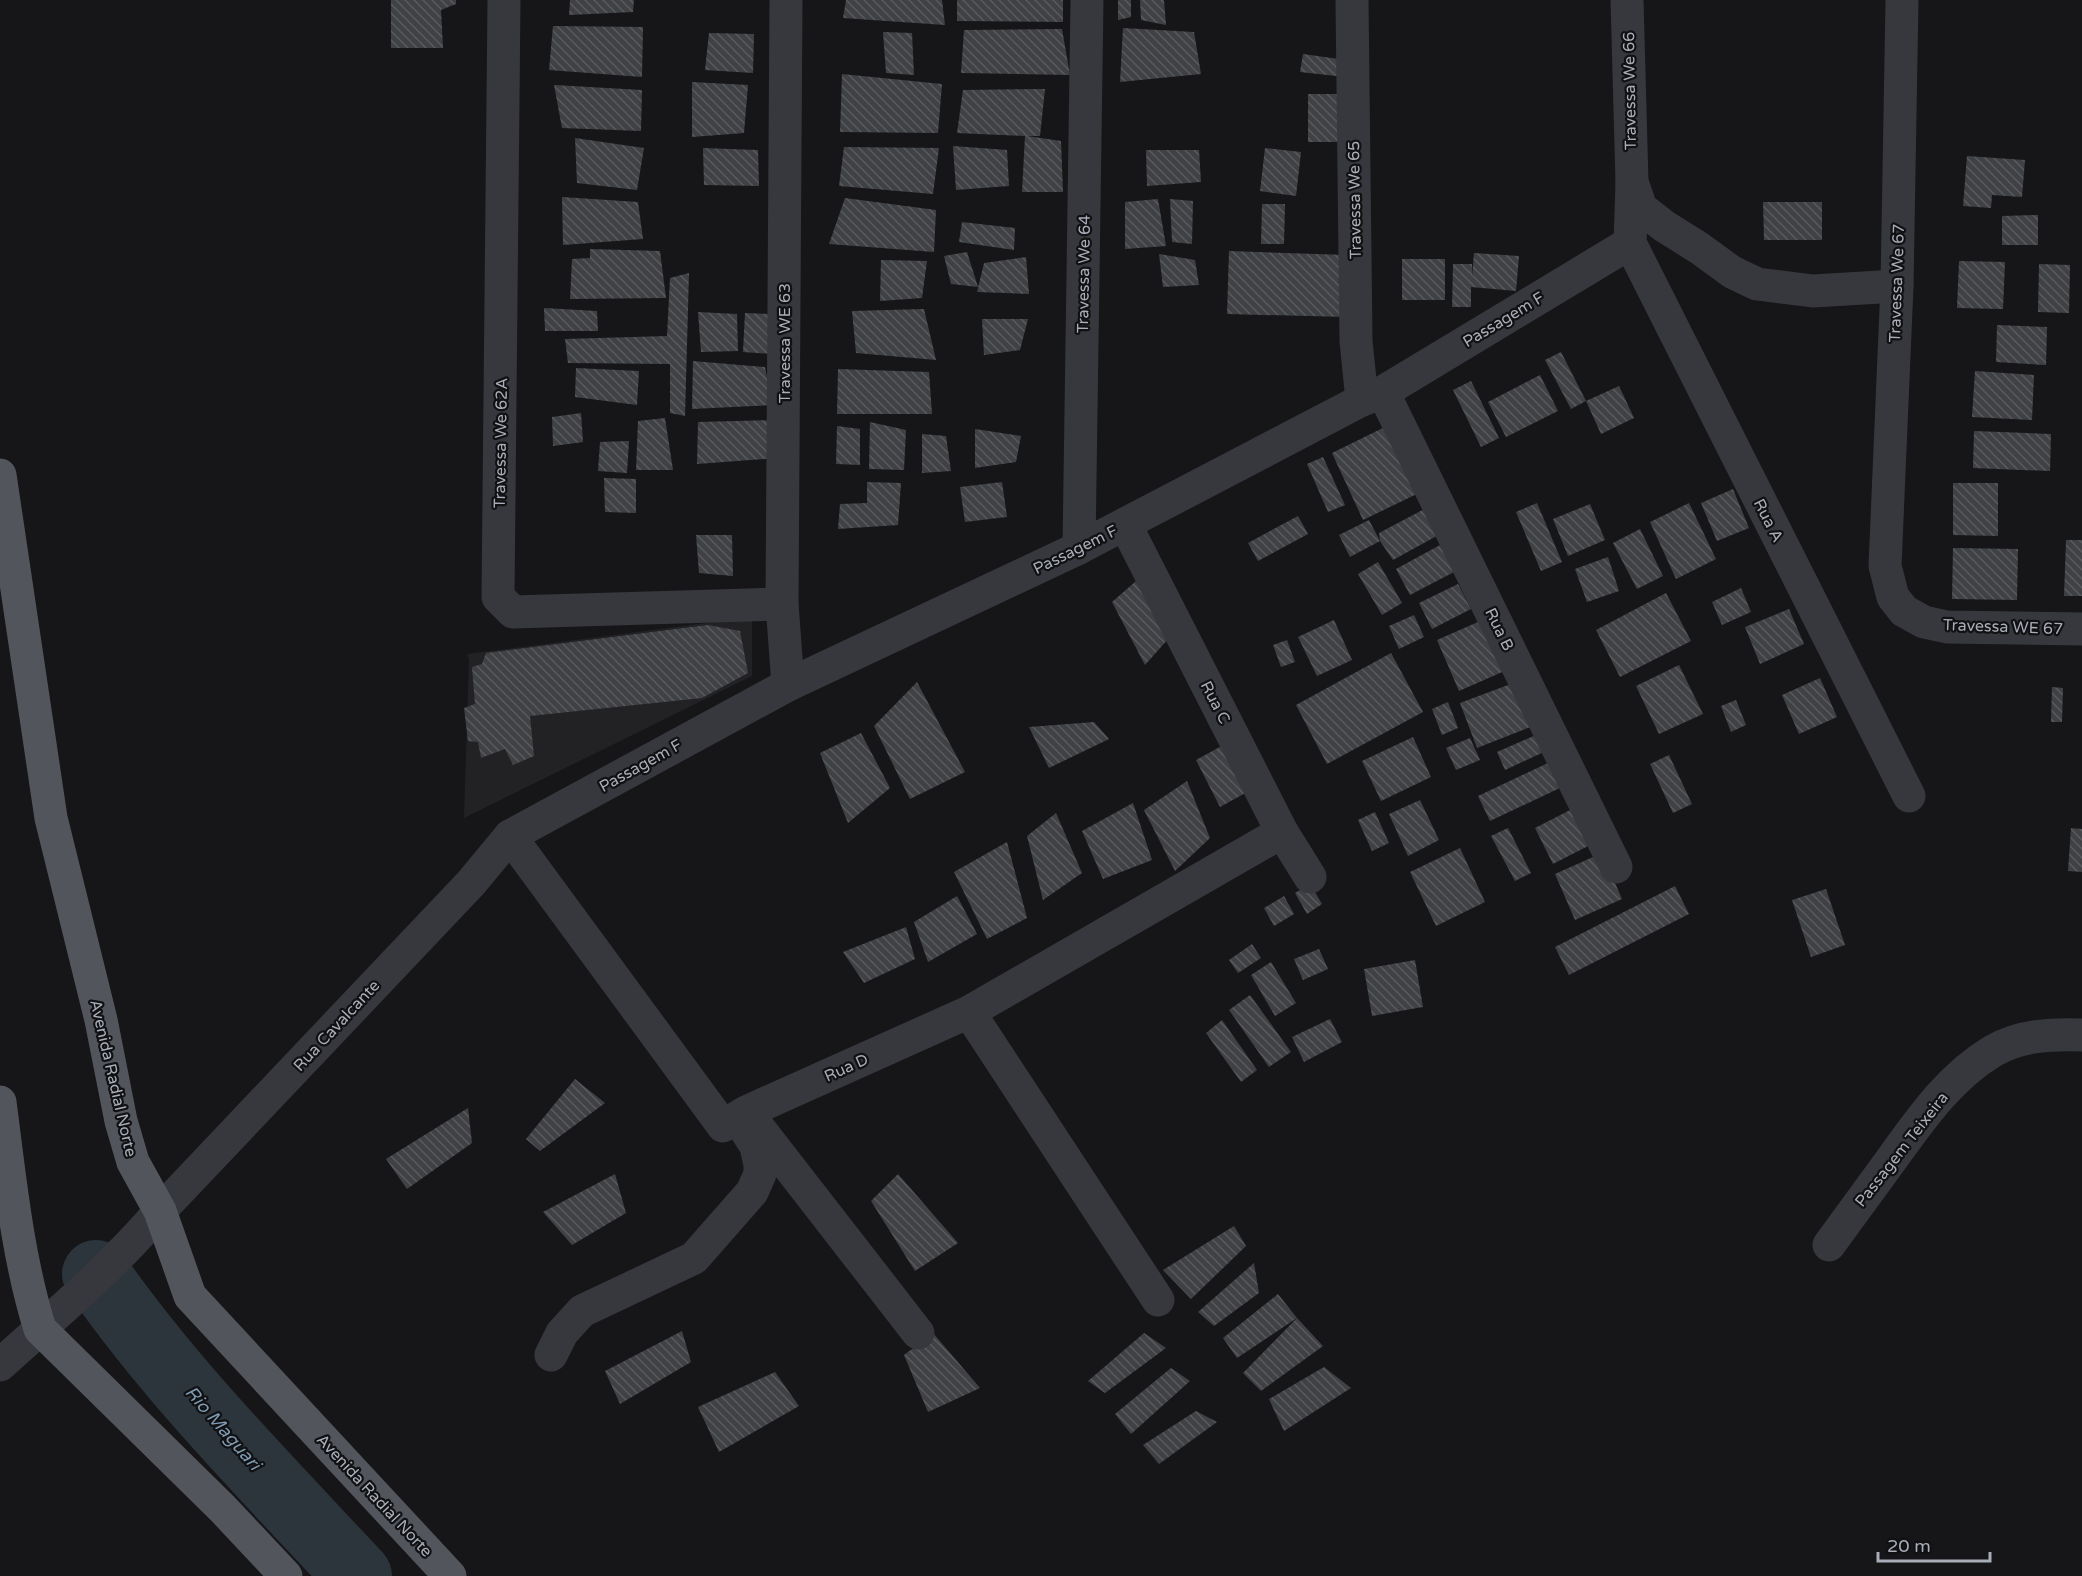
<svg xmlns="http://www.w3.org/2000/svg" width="2082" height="1576" font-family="'Varela Round',sans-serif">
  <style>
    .built { fill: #222225 }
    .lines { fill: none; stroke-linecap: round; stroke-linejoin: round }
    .river { stroke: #2c353c; stroke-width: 68 }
    .building { fill: url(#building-back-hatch) }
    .minor { stroke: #37383d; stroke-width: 33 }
    .major { stroke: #53555c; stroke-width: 33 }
    .labels { text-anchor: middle; stroke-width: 4.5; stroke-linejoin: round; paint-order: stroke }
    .street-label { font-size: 16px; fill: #a8adb8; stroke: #111113 }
    .water-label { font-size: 18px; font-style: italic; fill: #7f9bb3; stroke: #111113 }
  </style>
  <defs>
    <pattern id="building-back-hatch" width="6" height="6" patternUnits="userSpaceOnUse" patternTransform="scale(1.5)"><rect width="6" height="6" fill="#404145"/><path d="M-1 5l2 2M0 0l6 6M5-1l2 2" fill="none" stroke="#595a5e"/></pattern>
  </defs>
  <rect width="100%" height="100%" fill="#161618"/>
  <path class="built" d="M 752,617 L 752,676 L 464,818 L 469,659 L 467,654 Z"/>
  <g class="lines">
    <path class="river" d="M 96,1274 C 172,1383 268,1479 358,1576"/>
  </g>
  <g class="building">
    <path d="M 391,0 L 456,0 L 456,4 L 441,10 L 443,48 L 391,48 Z"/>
    <path d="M 570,0 L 634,0 L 633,12 L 569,15 Z"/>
    <path d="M 846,0 L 942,0 L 945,25 L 843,18 Z"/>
    <path d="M 957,0 L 1063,0 L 1063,22 L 957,21 Z"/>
    <path d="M 1118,0 L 1131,0 L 1131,17 L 1118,20 Z"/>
    <path d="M 1140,0 L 1164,0 L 1166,25 L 1141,20 Z"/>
    <path d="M 553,26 L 643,27 L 642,77 L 549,70 Z"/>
    <path d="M 1123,28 L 1194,32 L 1201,74 L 1120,82 Z"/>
    <path d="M 1062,29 L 1070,75 L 961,73 L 964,30 Z"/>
    <path d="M 883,32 L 912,33 L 914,75 L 886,73 Z"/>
    <path d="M 709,33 L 754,34 L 753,73 L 705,70 Z"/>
    <path d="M 1303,54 L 1346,60 L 1345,77 L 1300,72 Z"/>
    <path d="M 842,74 L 942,84 L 938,133 L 840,132 Z"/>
    <path d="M 692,82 L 748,85 L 744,133 L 692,137 Z"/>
    <path d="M 554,85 L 642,90 L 641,131 L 562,128 Z"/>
    <path d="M 1045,89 L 1040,136 L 1027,136 L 1061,141 L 1063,192 L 1022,192 L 1025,136 L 957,133 L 963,90 Z"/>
    <rect x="1308" y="94" width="34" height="48"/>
    <path d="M 575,138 L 644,148 L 637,190 L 577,183 Z"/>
    <path d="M 953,146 L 1007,150 L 1009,186 L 956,190 Z"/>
    <path d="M 844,147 L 939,148 L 933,194 L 839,186 Z"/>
    <path d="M 703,148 L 758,150 L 759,186 L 704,185 Z"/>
    <path d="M 1265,148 L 1301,152 L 1296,196 L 1260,191 Z"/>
    <path d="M 1146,150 L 1199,150 L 1201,182 L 1147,186 Z"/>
    <path d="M 1967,156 L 2025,160 L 2022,197 L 1992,195 L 1991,208 L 1963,206 Z"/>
    <path d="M 562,197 L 638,202 L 643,239 L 563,245 Z"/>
    <path d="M 845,198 L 936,210 L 934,252 L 829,244 Z"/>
    <path d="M 1158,199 L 1166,246 L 1125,249 L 1125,202 Z"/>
    <path d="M 1170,199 L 1193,201 L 1192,244 L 1172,242 Z"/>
    <path d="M 1763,202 L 1822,202 L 1822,240 L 1764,240 Z"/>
    <path d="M 1262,204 L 1285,204 L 1284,244 L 1261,244 Z"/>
    <path d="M 2038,215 L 2038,245 L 2002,245 L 2002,216 Z"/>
    <path d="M 962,222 L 1015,228 L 1014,250 L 959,242 Z"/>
    <path d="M 590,249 L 660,251 L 666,298 L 570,299 L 572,259 L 590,258 Z"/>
    <path d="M 1229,251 L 1347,255 L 1346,317 L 1227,314 Z"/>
    <path d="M 967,252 L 978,287 L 951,284 L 944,256 Z"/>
    <path d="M 1474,253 L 1519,256 L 1516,291 L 1471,287 L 1471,307 L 1452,307 L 1453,264 L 1472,264 L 1472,277 Z"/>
    <path d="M 1159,254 L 1195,260 L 1199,285 L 1163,287 Z"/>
    <path d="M 1026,257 L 1029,294 L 977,292 L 984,263 Z"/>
    <rect x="1402" y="259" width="43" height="41"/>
    <path d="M 881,260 L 927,261 L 922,298 L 880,301 Z"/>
    <path d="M 1959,261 L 2005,262 L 2003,309 L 1957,308 Z"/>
    <path d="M 2039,264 L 2070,265 L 2069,313 L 2038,312 Z"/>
    <path d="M 689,273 L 685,416 L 670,413 L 670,364 L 568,363 L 565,339 L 667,336 L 670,278 Z"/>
    <path d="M 544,308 L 597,311 L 598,331 L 545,331 Z"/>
    <path d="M 924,309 L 936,360 L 856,353 L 852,311 Z"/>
    <path d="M 698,312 L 737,314 L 738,351 L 701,352 Z"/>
    <path d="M 745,313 L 770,314 L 771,354 L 743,352 Z"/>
    <path d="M 982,319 L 1028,319 L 1020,350 L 984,355 Z"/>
    <path d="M 1997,325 L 2047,327 L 2046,365 L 1996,362 Z"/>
    <path d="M 1561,352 L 1586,401 L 1571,409 L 1545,360 Z"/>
    <path d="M 693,361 L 765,367 L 772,405 L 692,409 Z"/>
    <path d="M 576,368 L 639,371 L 637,405 L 575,397 Z"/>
    <path d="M 838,369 L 929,372 L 932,414 L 837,414 Z"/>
    <path d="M 1975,371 L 2034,375 L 2032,420 L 1972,417 Z"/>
    <path d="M 1540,375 L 1558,411 L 1506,437 L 1488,402 Z"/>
    <path d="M 1471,381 L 1499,438 L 1481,447 L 1453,390 Z"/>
    <path d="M 1619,386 L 1634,418 L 1601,434 L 1586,401 Z"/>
    <path d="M 581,413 L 583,442 L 553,446 L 552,417 Z"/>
    <path d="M 665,418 L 673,470 L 636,470 L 638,421 Z"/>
    <path d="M 778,420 L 778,458 L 697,464 L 698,422 Z"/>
    <path d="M 870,422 L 906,430 L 904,470 L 869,469 Z"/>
    <path d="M 1391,424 L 1423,491 L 1363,520 L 1332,453 Z"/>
    <path d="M 837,426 L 860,429 L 860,465 L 836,464 Z"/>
    <path d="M 975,429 L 1021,436 L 1016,462 L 975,468 Z"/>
    <path d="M 1974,431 L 2051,434 L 2050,471 L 1973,468 Z"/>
    <path d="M 922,434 L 946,436 L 951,471 L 922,473 Z"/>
    <path d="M 629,441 L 627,473 L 598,471 L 600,442 Z"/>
    <path d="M 1323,457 L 1345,505 L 1328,512 L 1307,464 Z"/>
    <path d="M 604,478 L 636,479 L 636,513 L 605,512 Z"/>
    <path d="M 867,482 L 901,483 L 898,525 L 838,529 L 840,504 L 867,503 Z"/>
    <path d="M 1002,482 L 1007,517 L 965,522 L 960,487 Z"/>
    <path d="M 1953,483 L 1998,483 L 1998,536 L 1953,535 Z"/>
    <path d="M 1733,489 L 1749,528 L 1717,541 L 1701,503 Z"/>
    <path d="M 1537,503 L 1562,562 L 1541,571 L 1516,512 Z"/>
    <path d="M 1689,503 L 1716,559 L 1676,579 L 1650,522 Z"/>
    <path d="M 1590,504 L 1605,540 L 1568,556 L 1553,519 Z"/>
    <path d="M 1430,506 L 1444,532 L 1393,560 L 1380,541 L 1350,557 L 1339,535 L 1369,520 L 1380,541 L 1379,533 Z"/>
    <path d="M 1298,516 L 1308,534 L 1258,561 L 1248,543 Z"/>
    <path d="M 1640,529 L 1663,576 L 1637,589 L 1613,543 Z"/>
    <path d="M 696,535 L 732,535 L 733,576 L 699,573 Z"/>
    <path d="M 2066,540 L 2082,540 L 2082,596 L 2064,596 Z"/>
    <path d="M 1440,545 L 1454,572 L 1410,595 L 1396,569 Z"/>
    <path d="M 1953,548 L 2018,549 L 2017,600 L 1952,599 Z"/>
    <path d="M 1608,557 L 1619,591 L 1587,602 L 1575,569 Z"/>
    <path d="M 1378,562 L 1402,603 L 1382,615 L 1358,574 Z"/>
    <path d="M 1136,581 L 1169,638 L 1145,665 L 1112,602 Z"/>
    <path d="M 1458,584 L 1471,609 L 1432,629 L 1419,603 Z"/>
    <path d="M 1741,588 L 1751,612 L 1722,625 L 1712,602 Z"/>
    <path d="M 1666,593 L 1691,641 L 1620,677 L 1596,630 Z"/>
    <path d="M 1789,609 L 1804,644 L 1760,664 L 1745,627 Z"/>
    <path d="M 1414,615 L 1424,637 L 1399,649 L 1389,626 Z"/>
    <path d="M 1487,618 L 1509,669 L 1459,691 L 1437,640 Z"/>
    <path d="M 1334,620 L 1352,660 L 1317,676 L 1298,637 Z"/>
    <path d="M 708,625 L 740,631 L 748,673 L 702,698 L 530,716 L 534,756 L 513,765 L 505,749 L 481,758 L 478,742 L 468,741 L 464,708 L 475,704 L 472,667 L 482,664 L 486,653 Z"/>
    <path d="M 1287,640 L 1295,662 L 1281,667 L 1273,645 Z"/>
    <path d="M 1391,653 L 1423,712 L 1327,764 L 1296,705 Z"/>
    <path d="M 1679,665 L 1703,714 L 1659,734 L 1636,686 Z"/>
    <path d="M 1820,678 L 1837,717 L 1799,734 L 1782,695 Z"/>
    <path d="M 917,682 L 965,772 L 910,799 L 874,726 Z"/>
    <path d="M 1516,682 L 1533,726 L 1477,748 L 1460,703 Z"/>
    <path d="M 2052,687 L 2063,688 L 2062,722 L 2051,722 Z"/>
    <path d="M 1736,700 L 1746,725 L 1731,732 L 1721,706 Z"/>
    <path d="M 1448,702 L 1458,728 L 1442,735 L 1432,709 Z"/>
    <path d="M 1094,722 L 1109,739 L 1049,768 L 1029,727 Z"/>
    <path d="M 861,733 L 890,788 L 848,823 L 820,753 Z"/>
    <path d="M 1538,734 L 1546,751 L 1505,770 L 1497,752 Z"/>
    <path d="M 1413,737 L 1431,777 L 1381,801 L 1362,761 Z"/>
    <path d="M 1470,738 L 1480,760 L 1456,770 L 1446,748 Z"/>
    <path d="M 1227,743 L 1251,790 L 1220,807 L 1196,760 Z"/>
    <path d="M 1669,755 L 1692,804 L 1673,813 L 1650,764 Z"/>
    <path d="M 1548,763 L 1560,788 L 1490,821 L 1478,796 Z"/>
    <path d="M 1187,781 L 1210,838 L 1175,871 L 1144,810 Z"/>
    <path d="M 1420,800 L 1439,840 L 1408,856 L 1389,814 Z"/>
    <path d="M 1133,803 L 1152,860 L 1103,879 L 1082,831 Z"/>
    <path d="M 1574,808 L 1592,844 L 1553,864 L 1535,828 Z"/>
    <path d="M 1375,812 L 1389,843 L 1372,851 L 1358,820 Z"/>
    <path d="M 1056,813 L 1082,873 L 1043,900 L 1027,836 Z"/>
    <path d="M 1508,828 L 1531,873 L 1515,881 L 1491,836 Z"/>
    <path d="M 2071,828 L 2082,829 L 2082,872 L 2068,871 Z"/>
    <path d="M 1007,842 L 1027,918 L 987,939 L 954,872 Z"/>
    <path d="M 1460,848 L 1485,902 L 1436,926 L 1410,872 Z"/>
    <path d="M 1602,853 L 1622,899 L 1575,920 L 1555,874 Z"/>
    <path d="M 1310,884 L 1322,904 L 1307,914 L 1295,893 Z"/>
    <path d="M 1675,886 L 1689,914 L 1569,975 L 1555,947 Z"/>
    <path d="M 1826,889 L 1845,945 L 1811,957 L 1792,900 Z"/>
    <path d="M 957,896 L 977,934 L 928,962 L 914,922 Z"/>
    <path d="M 1284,896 L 1294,914 L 1274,926 L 1264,908 Z"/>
    <path d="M 906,927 L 915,959 L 864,983 L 843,952 Z"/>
    <path d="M 1252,944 L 1261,958 L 1238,973 L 1229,960 Z"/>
    <path d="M 1319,949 L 1328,969 L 1303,980 L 1294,959 Z"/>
    <path d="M 1415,960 L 1423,1007 L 1372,1016 L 1364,969 Z"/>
    <path d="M 1271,962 L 1296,1003 L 1275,1016 L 1251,975 Z"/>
    <path d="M 1250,995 L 1291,1052 L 1269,1067 L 1229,1010 Z"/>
    <path d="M 1330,1019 L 1342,1042 L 1304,1062 L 1292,1037 Z"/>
    <path d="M 1222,1020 L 1257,1070 L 1241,1082 L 1206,1033 Z"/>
    <path d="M 575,1079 L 605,1103 L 540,1151 L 526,1139 Z"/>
    <path d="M 468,1108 L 472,1143 L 407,1189 L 386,1159 Z"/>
    <path d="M 615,1174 L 626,1213 L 572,1245 L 543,1212 Z"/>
    <path d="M 898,1174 L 958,1243 L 915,1271 L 871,1201 Z"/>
    <path d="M 1234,1226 L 1246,1246 L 1191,1299 L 1163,1270 Z"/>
    <path d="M 1254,1263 L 1259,1293 L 1214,1326 L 1198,1312 Z"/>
    <path d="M 1278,1294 L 1297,1318 L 1237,1358 L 1223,1338 Z"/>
    <path d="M 1297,1318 L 1323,1346 L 1261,1391 L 1243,1373 Z"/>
    <path d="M 682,1331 L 691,1362 L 620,1404 L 605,1371 Z"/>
    <path d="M 933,1333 L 980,1388 L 928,1412 L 904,1355 Z"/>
    <path d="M 1144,1333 L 1166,1348 L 1105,1393 L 1088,1381 Z"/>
    <path d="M 1324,1367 L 1351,1388 L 1284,1431 L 1269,1399 Z"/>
    <path d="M 1171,1368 L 1190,1381 L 1131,1434 L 1115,1414 Z"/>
    <path d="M 775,1372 L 799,1406 L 719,1452 L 698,1407 Z"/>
    <path d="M 1196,1411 L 1217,1422 L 1159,1464 L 1143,1445 Z"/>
  </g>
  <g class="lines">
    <g class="minor">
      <path d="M 504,0 L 498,597 L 513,612 L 782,604"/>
      <path d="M 786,0 L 782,604 L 788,685"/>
      <path d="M 1352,0 L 1356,341 L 1362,400"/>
      <path d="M 1627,0 L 1632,182 L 1630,243 L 1909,796"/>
      <path d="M 1902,0 L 1897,286 L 1885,566 L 1893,597 L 1904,611 L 1924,622 L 1947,627 L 2082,629"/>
      <path d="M 1632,182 L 1641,208 L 1664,226 L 1699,248 L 1732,272 L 1757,284 L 1813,291 L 1897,286"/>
      <path d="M 1383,392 L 1616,867"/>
      <path d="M 1125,524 L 1282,832 L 1310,877"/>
      <path d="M 1079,548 L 1087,0"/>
      <path d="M 510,836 L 723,1126 L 746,1112 L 969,1012 L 1282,832"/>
      <path d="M 969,1012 L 1158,1300"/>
      <path d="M 755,1123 L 918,1333"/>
      <path d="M 1829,1245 C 1851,1215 1872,1186 1894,1156 C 1922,1117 1951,1076 1993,1051 C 2020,1035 2052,1034 2082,1035"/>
      <path d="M 551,1355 L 562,1333 L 582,1311 L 694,1258 L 752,1192 L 760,1174 L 760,1165 L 756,1146 L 738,1118"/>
      <path d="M 0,1365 C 55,1315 112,1268 160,1211 L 471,883 L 510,836 L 788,685 L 1079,548 L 1362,400 L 1383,392 L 1630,243"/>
    </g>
    <g class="major">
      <path d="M 0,475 L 51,818 L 101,1020 L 121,1121 L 133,1162 L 160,1211 L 190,1296 L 450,1576"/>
      <path d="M 0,1102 C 10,1178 17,1255 40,1329 L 223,1509 L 286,1576"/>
    </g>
  </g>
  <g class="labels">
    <g class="street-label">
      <text transform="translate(1629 91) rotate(-91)" y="6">Travessa We 66</text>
      <text transform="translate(1354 200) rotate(-91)" y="6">Travessa We 65</text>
      <text transform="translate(1083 274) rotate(-89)" y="6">Travessa We 64</text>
      <text transform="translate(1896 283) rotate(-88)" y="6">Travessa We 67</text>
      <text transform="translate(1503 319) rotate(-31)" y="6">Passagem F</text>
      <text transform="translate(784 343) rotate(-90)" y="6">Travessa WE 63</text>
      <text transform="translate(500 443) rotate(-89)" y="6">Travessa We 62A</text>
      <text transform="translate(1769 520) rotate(63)" y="6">Rua A</text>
      <text transform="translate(1075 549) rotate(-26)" y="6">Passagem F</text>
      <text transform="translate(2003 626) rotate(2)" y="6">Travessa WE 67</text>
      <text transform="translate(1500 629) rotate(64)" y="6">Rua B</text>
      <text transform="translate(1216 702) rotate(63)" y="6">Rua C</text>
      <text transform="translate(640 765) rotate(-29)" y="6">Passagem F</text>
      <text transform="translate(336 1025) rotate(-47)" y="6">Rua Cavalcante</text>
      <text transform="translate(846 1067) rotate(-24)" y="6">Rua D</text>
      <text transform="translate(114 1078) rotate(77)" y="6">Avenida Radial Norte</text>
      <text transform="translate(1901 1149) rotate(-52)" y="6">Passagem Teixeira</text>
      <text transform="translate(375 1495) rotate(47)" y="6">Avenida Radial Norte</text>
    </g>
    <g class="water-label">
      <text transform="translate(223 1428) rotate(49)" y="6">Rio Maguari</text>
    </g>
  </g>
  <path d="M1878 1552v9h112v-9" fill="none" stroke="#a8adb8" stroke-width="3"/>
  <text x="1887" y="1552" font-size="18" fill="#a8adb8" stroke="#111113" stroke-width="4.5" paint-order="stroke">20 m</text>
</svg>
